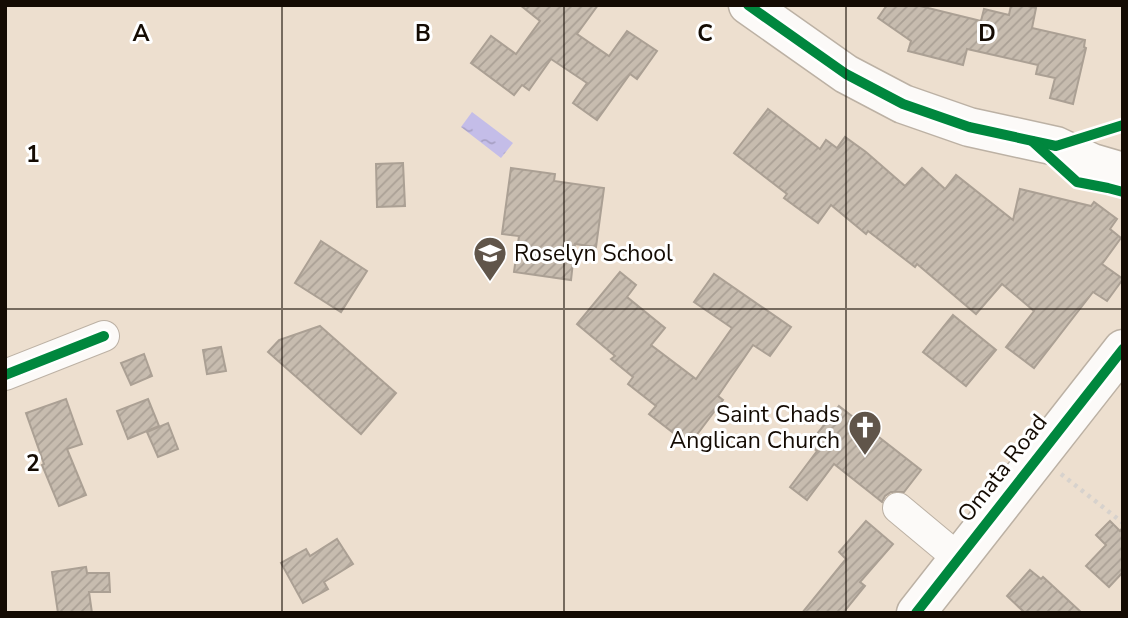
<svg xmlns="http://www.w3.org/2000/svg" width="1128" height="618" font-family="'Nunito Sans',sans-serif">
  <style>
    .water { fill: url(#water-ripples) }
    .building { fill: url(#building-hatch); stroke: #aba094; stroke-width: 2 }
    .lines { fill: none; stroke-linecap: round; stroke-linejoin: round }
    .minor-casing { stroke: #bcb1a4; stroke-width: 32 }
    .major-casing { stroke: #bcb1a4; stroke-width: 41 }
    .path { stroke: #d7d2cd; stroke-width: 4.5; stroke-dasharray: 3.5 5; stroke-linecap: butt }
    .minor { stroke: #fcfaf8; stroke-width: 30 }
    .major { stroke: #fcfaf8; stroke-width: 38 }
    .cycleway-casing { stroke: #fff; stroke-width: 15 }
    .cycleway { stroke: #00873e; stroke-width: 10 }
    .grid { fill: none; stroke: #140b03; stroke-width: 2; stroke-opacity: 0.55 }
    .labels { text-anchor: middle; stroke-width: 6; stroke-linejoin: round; paint-order: stroke }
    .poi-label { font-size: 23px; fill: #140b03; stroke: #fff; text-anchor: start }
    .street-label { font-size: 23px; fill: #140b03; stroke: #fff }
    .grid-label { font-size: 23px; text-anchor: middle; font-weight: bold; fill: #140b03; stroke: #fff; stroke-width: 6; stroke-linejoin: round; paint-order: stroke }
  </style>
  <defs>
    <pattern id="water-ripples" width="26" height="14" patternUnits="userSpaceOnUse" patternTransform="scale(1.75)"><rect width="26" height="14" fill="#c4bde8"/><path d="M2 4q2-2 4 0t4 0M15 11q2-2 4 0t4 0" fill="none" stroke="#a8a1c5"/></pattern>
    <pattern id="building-hatch" width="6" height="6" patternUnits="userSpaceOnUse" patternTransform="scale(1.75)"><rect width="6" height="6" fill="#c7bcaf"/><path d="M-1 1l2-2M0 6l6-6M5 7l2-2" fill="none" stroke="#aaa095"/></pattern>
  </defs>
  <rect width="100%" height="100%" fill="#eddfcf"/>
  <path class="water" d="M 472,112 L 513,143 L 501,158 L 461,127 Z"/>
  <g class="building">
    <path d="M 520,5 L 598,5 L 577,34 L 609,56 L 627,31 L 657,51 L 637,79 L 630,74 L 597,120 L 573,103 L 587,83 L 551,59 L 529,90 L 522,85 L 514,95 L 471,63 L 491,36 L 516,54 L 540,21 Z"/>
    <path d="M 887,5 L 916,5 L 981,21 L 984,9 L 1009,15 L 1011,5 L 1024,5 L 1036,8 L 1032,28 L 1085,40 L 1084,47 L 1086,48 L 1073,104 L 1050,98 L 1055,78 L 1036,74 L 1038,65 L 967,49 L 963,65 L 908,51 L 911,41 L 878,18 Z"/>
    <path d="M 768,109 L 820,149 L 826,140 L 837,148 L 845,137 L 866,152 L 905,186 L 922,168 L 945,189 L 956,175 L 1013,220 L 1020,189 L 1091,206 L 1094,202 L 1117,219 L 1110,229 L 1121,238 L 1102,264 L 1123,279 L 1107,301 L 1093,292 L 1034,368 L 1006,347 L 1034,311 L 1002,284 L 976,314 L 917,264 L 915,267 L 868,231 L 866,234 L 831,205 L 818,223 L 784,198 L 787,194 L 734,153 Z"/>
    <path d="M 403,163 L 405,206 L 377,207 L 376,164 Z"/>
    <path d="M 511,168 L 555,174 L 554,181 L 604,188 L 596,247 L 575,244 L 571,280 L 514,272 L 519,236 L 502,234 Z"/>
    <path d="M 321,241 L 367,271 L 341,312 L 295,283 Z"/>
    <path d="M 620,272 L 636,285 L 627,297 L 665,328 L 651,345 L 696,379 L 732,328 L 694,302 L 714,274 L 791,327 L 770,356 L 753,345 L 718,396 L 723,400 L 689,445 L 649,414 L 656,406 L 628,384 L 633,377 L 611,359 L 615,356 L 577,324 Z"/>
    <path d="M 953,315 L 996,350 L 966,386 L 923,352 Z"/>
    <path d="M 320,326 L 396,393 L 361,434 L 268,352 L 279,340 Z"/>
    <path d="M 221,347 L 226,371 L 207,374 L 203,350 Z"/>
    <path d="M 144,354 L 152,376 L 131,385 L 121,363 Z"/>
    <path d="M 66,399 L 82,444 L 67,449 L 86,495 L 59,506 L 42,465 L 44,464 L 26,413 Z"/>
    <path d="M 148,399 L 159,426 L 128,439 L 117,411 Z"/>
    <path d="M 839,406 L 921,470 L 904,492 L 891,492 L 885,496 L 882,502 L 834,464 L 807,500 L 790,487 L 817,451 L 809,444 Z"/>
    <path d="M 168,423 L 178,449 L 158,457 L 147,432 Z"/>
    <path d="M 866,521 L 893,544 L 860,582 L 865,586 L 843,613 L 802,613 L 846,559 L 839,552 Z"/>
    <path d="M 1110,521 L 1120,531 L 1123,527 L 1123,572 L 1109,587 L 1086,566 L 1106,545 L 1096,535 Z"/>
    <path d="M 337,539 L 353,564 L 324,582 L 328,589 L 303,603 L 281,563 L 306,549 L 310,556 Z"/>
    <path d="M 86,567 L 87,573 L 109,573 L 110,592 L 89,592 L 92,613 L 58,613 L 52,572 Z"/>
    <path d="M 1030,570 L 1041,579 L 1043,577 L 1082,613 L 1025,613 L 1007,596 Z"/>
  </g>
  <g class="lines">
    <defs>
      <g id="minor">
        <path d="M 5,375 L 104,336"/>
        <path d="M 898,508 L 958,558"/>
      </g>
      <g id="major">
        <path d="M 748,5 L 846,74 L 903,104 L 969,127 L 1056,146 L 1092,163 L 1123,172"/>
        <path d="M 916,613 L 1123,349"/>
      </g>
    </defs>
    <use href="#minor" class="minor-casing"/>
    <use href="#major" class="major-casing"/>
    <path class="path" d="M 1061,474 L 1123,523"/>
    <use href="#minor" class="minor"/>
    <use href="#major" class="major"/>
    <defs>
      <g id="cycleway">
        <path d="M 748,5 L 846,74 L 903,104 L 969,127 L 1056,146 L 1123,125"/>
        <path d="M 1032,141 L 1077,182 L 1108,188 L 1123,192"/>
        <path d="M 5,375 L 104,336"/>
        <path d="M 916,613 L 1123,349"/>
      </g>
    </defs>
    <use href="#cycleway" class="cycleway-casing"/>
    <use href="#cycleway" class="cycleway"/>
  </g>
  <path class="grid" d="M 282,5 L 282,613M 564,5 L 564,613M 846,5 L 846,613M 5,309 L 1123,309"/>
  <defs>
    <symbol id="school-pin" viewBox="-11 -11 22 30"><path d="M0 17L-7.5 6A9.5 9.5 0 1 1 7.5 6Z" fill="#60554a" stroke="#fff"/><path d="M0-5L7-2L0 1L-7-2ZM-4 1L0 2.5L4 1V4Q0 6-4 4Z" fill="#fff"/></symbol>
    <symbol id="church-pin" viewBox="-11 -11 22 30"><path d="M0 17L-7.5 6A9.5 9.5 0 1 1 7.5 6Z" fill="#60554a" stroke="#fff"/><path d="M-1.2-6h2.4v3.5h3.3v2.4h-3.3V6h-2.4V-.1h-3.3v-2.4h3.3Z" fill="#fff"/></symbol>
  </defs>
  <g fill-rule="evenodd">
    <use href="#school-pin" x="471" y="234" width="38" height="52"/>
    <use href="#church-pin" x="846" y="408" width="38" height="52"/>
  </g>
  <g class="labels">
    <g class="poi-label">
      <text x="514" y="261">Roselyn School</text>
      <text x="840" y="422" text-anchor="end">Saint Chads<tspan x="840" dy="26">Anglican Church</tspan></text>
    </g>
    <g class="street-label">
      <text transform="translate(1002 468) rotate(-52)" y="8">Omata Road</text>
    </g>
  </g>
  <g class="grid-label">
    <text x="141" y="41">A</text>
    <text x="423" y="41">B</text>
    <text x="705" y="41">C</text>
    <text x="987" y="41">D</text>
    <text x="33" y="162">1</text>
    <text x="33" y="471">2</text>
  </g>
  <rect width="1128" height="618" fill="none" stroke="#140b03" stroke-width="14"/>
</svg>
